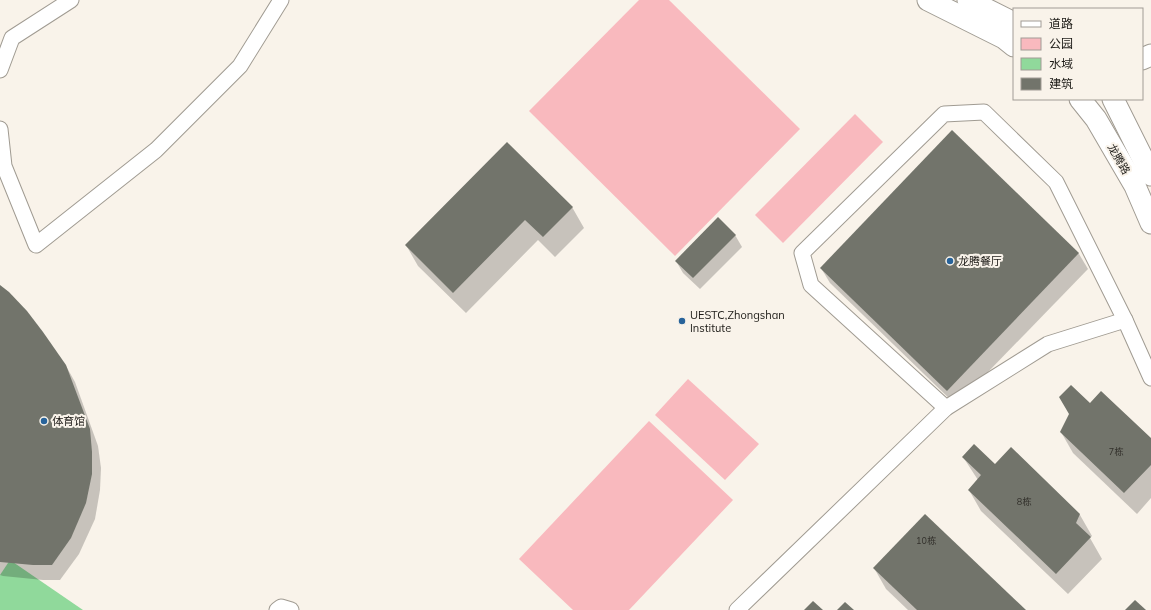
<svg xmlns="http://www.w3.org/2000/svg" width="1151" height="610" font-family="Mulish,'Noto Sans SC',sans-serif">
  <style>
    .green { fill: #f9b9be }
    .water { fill: #90d99b }
    .shadow { fill: #0003 }
    .building { fill: #72746b }
    .lines { fill: none; stroke-linecap: round; stroke-linejoin: round }
    .street-casing { stroke: #a09b92; stroke-width: 17 }
    .secondary-casing { stroke: #a09b92; stroke-width: 23 }
    .street { stroke: #fff; stroke-width: 15 }
    .secondary { stroke: #fff; stroke-width: 21 }
    .poi-dot { fill: #28639a; stroke: #f9f3ea; stroke-width: 1.5 }
    .labels { text-anchor: middle; stroke-width: 4; stroke-linejoin: round; paint-order: stroke }
    .number-label { font-size: 9px; fill: #32302b }
    .street-label { font-size: 11px; fill: #1c1a16; stroke: #f9f3ea }
    .poi-label { font-size: 11px; fill: #1c1a16; stroke: #f9f3ea; text-anchor: start }
  </style>
  <rect width="100%" height="100%" fill="#f9f3ea"/>
  <g class="green">
    <path d="M 639,0 L 669,0 L 800,129 L 675,256 L 529,111 Z"/>
    <path d="M 855,114 L 883,142 L 783,243 L 755,215 Z"/>
    <path d="M 688,379 L 759,444 L 725,480 L 655,415 Z"/>
    <path d="M 649,421 L 733,500 L 629,610 L 573,610 L 519,559 Z"/>
  </g>
  <path class="water" d="M 10,560 L 83,610 L 0,610 L 0,575 Z"/>
  <g class="shadow">
    <path d="M 952,132 L 1079,254 L 1088,269 L 956,405 L 830,283 L 821,268 Z"/>
    <path d="M 572,207 L 584,228 L 555,257 L 538,240 L 466,313 L 418,266 L 406,245 Z"/>
    <path d="M 735,235 L 742,247 L 700,289 L 683,273 L 676,261 Z"/>
    <path d="M 0,287 L 66,366 L 75,382 L 98,446 L 101,468 L 100,490 L 95,519 L 79,554 L 60,580 L 43,580 L 3,576 L 0,575 Z"/>
    <path d="M 1090,405 L 1151,440 L 1151,498 L 1137,514 L 1073,453 L 1061,432 Z"/>
    <path d="M 963,457 L 995,466 L 1080,515 L 1092,536 L 1090,538 L 1102,559 L 1068,594 L 981,511 L 969,490 L 978,480 Z"/>
    <path d="M 874,568 L 1025,610 L 908,610 L 886,589 Z"/>
  </g>
  <g class="building">
    <path d="M 952,130 L 1079,253 L 947,391 L 820,268 Z"/>
    <path d="M 507,142 L 573,207 L 543,237 L 525,220 L 453,293 L 405,245 Z"/>
    <path d="M 718,217 L 736,235 L 693,278 L 675,261 Z"/>
    <path d="M 0,285 L 9,292 L 27,311 L 43,332 L 66,365 L 90,429 L 92,452 L 92,474 L 86,503 L 71,538 L 52,565 L 33,565 L 0,562 Z"/>
    <path d="M 1071,385 L 1090,403 L 1101,391 L 1151,438 L 1151,465 L 1124,493 L 1060,432 L 1069,414 L 1059,397 Z"/>
    <path d="M 974,444 L 995,464 L 1011,447 L 1080,514 L 1076,523 L 1091,537 L 1056,574 L 968,490 L 981,475 L 962,457 Z"/>
    <path d="M 925,514 L 1026,610 L 917,610 L 873,568 Z"/>
    <path d="M 1135,600 L 1146,610 L 1125,610 Z"/>
    <path d="M 813,601 L 823,610 L 804,610 Z"/>
    <path d="M 845,602 L 854,610 L 837,610 Z"/>
  </g>
  <g class="lines">
    <defs>
      <g id="street">
        <path d="M 0,70 L 12,38 L 71,0"/>
        <path d="M 0,129 L 4,166 L 36,245 L 156,150 L 240,66 L 281,0"/>
        <path d="M 946,408 L 811,285 L 802,253 L 944,114 L 984,112 L 1056,182 L 1125,320 L 1151,378"/>
        <path d="M 277,610 L 281,607 L 291,610"/>
        <path d="M 737,610 L 946,408 L 1048,344 L 1125,320"/>
      </g>
      <g id="secondary">
        <path d="M 928,0 L 1004,38 L 1014,46"/>
        <path d="M 968,0 L 1014,23"/>
        <path d="M 1142,59 L 1151,55"/>
        <path d="M 1080,99 L 1096,119 L 1135,186 L 1151,223"/>
        <path d="M 1113,99 L 1151,175"/>
      </g>
    </defs>
    <use href="#street" class="street-casing"/>
    <use href="#secondary" class="secondary-casing"/>
    <use href="#street" class="street"/>
    <use href="#secondary" class="secondary"/>
  </g>
  <g class="poi-dot">
    <circle cx="950" cy="261" r="4"/>
    <circle cx="682" cy="321" r="4"/>
    <circle cx="44" cy="421" r="4"/>
  </g>
  <g class="labels">
    <g class="number-label">
      <text x="1116" y="455">7栋</text>
      <text x="1024" y="505">8栋</text>
      <text x="926" y="544">10栋</text>
    </g>
    <g class="street-label">
      <text transform="translate(1119 159) rotate(60)" y="4">龙腾路</text>
    </g>
    <g class="poi-label">
      <text x="958" y="265">龙腾餐厅</text>
      <text x="690" y="319">UESTC,Zhongshan<tspan x="690" dy="13">Institute</tspan></text>
      <text x="52" y="425">体育馆</text>
    </g>
  </g>
  <rect x="1013" y="8" width="130" height="92" fill="#f9f3ea" stroke="#a19c95"/>
  <rect x="1021" y="21" width="20" height="6" fill="#ffffff" stroke="#a19c95"/>
  <text x="1049" y="28" font-size="12" fill="#1c1a16">道路</text>
  <rect x="1021" y="38" width="20" height="12" fill="#f9b9be" stroke="#a19c95"/>
  <text x="1049" y="48" font-size="12" fill="#1c1a16">公园</text>
  <rect x="1021" y="58" width="20" height="12" fill="#90d99b" stroke="#a19c95"/>
  <text x="1049" y="68" font-size="12" fill="#1c1a16">水域</text>
  <rect x="1021" y="78" width="20" height="12" fill="#72746b" stroke="#a19c95"/>
  <text x="1049" y="88" font-size="12" fill="#1c1a16">建筑</text>
</svg>
